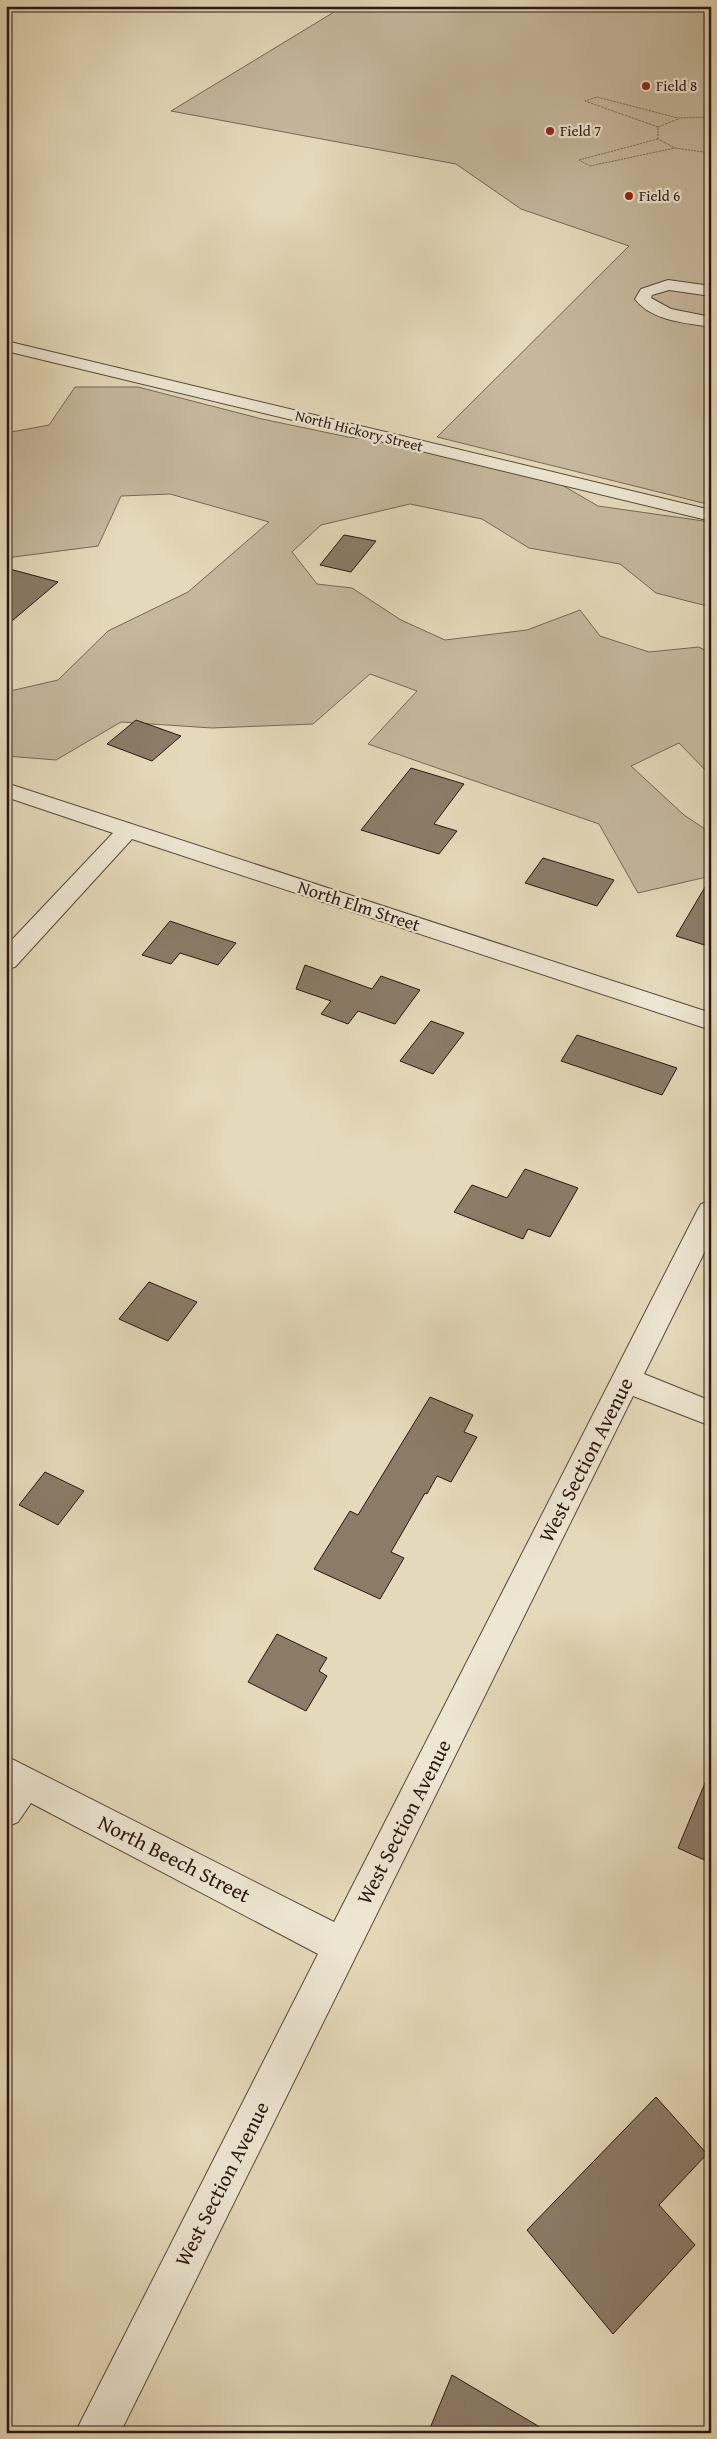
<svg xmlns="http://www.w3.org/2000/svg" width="717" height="2439" font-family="'Gentium Book Plus',serif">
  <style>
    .green { fill: #c5b89d; stroke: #786856 }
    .building { fill: #8b7c68; stroke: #2b1710 }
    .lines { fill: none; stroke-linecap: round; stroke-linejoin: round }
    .minor-casing { stroke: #59483a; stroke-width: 2 }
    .path { stroke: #2b1710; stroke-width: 1; stroke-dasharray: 0.5 1; stroke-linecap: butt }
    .minor { fill: #ede6d2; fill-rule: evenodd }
    .poi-dot { fill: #8f2418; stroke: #ede6d2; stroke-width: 2 }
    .labels { text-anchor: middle; stroke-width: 4.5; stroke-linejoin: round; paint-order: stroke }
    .far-poi-label { font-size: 15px; fill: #2b1710; stroke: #ede6d2; text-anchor: start }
    .far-street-label { font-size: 15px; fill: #2b1710; stroke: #ede6d2 }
    .street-label { font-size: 18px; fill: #2b1710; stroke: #ede6d2 }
    .near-street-label { font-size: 21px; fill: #2b1710; stroke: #ede6d2 }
  </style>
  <rect width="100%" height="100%" fill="#e4d9ba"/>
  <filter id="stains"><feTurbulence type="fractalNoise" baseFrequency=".004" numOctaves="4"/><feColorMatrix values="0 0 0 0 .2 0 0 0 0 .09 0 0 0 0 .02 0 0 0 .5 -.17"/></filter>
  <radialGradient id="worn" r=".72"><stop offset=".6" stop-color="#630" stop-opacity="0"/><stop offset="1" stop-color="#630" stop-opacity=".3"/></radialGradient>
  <g class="green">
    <path d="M 344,6 L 711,6 L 711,505 L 437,437 L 629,246 L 521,209 L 456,164 L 171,111 Z"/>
    <path d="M 75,387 L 138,387 L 262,419 L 348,437 L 461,450 L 562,485 L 598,506 L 711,522 L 711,607 L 656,593 L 620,564 L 529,548 L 482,519 L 410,504 L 321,525 L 292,552 L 317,584 L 352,588 L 401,620 L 445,640 L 527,630 L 580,610 L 600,636 L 649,652 L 699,647 L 711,654 L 711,776 L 679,743 L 631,766 L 684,815 L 711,833 L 711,876 L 638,893 L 599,824 L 368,744 L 417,691 L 370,674 L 313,724 L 212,728 L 121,722 L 56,760 L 6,756 L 6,692 L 58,680 L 108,631 L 188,592 L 269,522 L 170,494 L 121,496 L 98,546 L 6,558 L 6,433 L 49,425 Z"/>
  </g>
  <g class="building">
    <path d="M 344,535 L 376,541 L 351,572 L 320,565 Z"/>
    <path d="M 6,568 L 58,582 L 6,626 Z"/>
    <path d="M 136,720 L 181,736 L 152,761 L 107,744 Z"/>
    <path d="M 411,768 L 464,784 L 434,824 L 457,831 L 439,854 L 361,830 Z"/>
    <path d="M 543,858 L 614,880 L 597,906 L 525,883 Z"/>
    <path d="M 711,877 L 711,947 L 676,936 Z"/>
    <path d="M 170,921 L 211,935 L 236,943 L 218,965 L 180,953 L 171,964 L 142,955 Z"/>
    <path d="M 305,965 L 372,989 L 381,976 L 420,990 L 395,1024 L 358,1011 L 348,1024 L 321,1014 L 331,1001 L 296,989 Z"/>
    <path d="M 431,1021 L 464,1033 L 433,1074 L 400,1061 Z"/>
    <path d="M 577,1035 L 677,1068 L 662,1095 L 561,1061 Z"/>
    <path d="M 525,1169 L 578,1188 L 550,1237 L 528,1229 L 523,1239 L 454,1212 L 472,1185 L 507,1198 Z"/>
    <path d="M 149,1282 L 197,1302 L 168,1341 L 119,1319 Z"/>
    <path d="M 430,1397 L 473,1415 L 464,1432 L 477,1437 L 451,1482 L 437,1476 L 427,1494 L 425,1493 L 391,1552 L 404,1558 L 380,1599 L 314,1569 L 350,1511 L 358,1515 Z"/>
    <path d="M 45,1472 L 84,1491 L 58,1525 L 19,1505 Z"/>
    <path d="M 277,1634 L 327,1658 L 319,1671 L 327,1676 L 306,1711 L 248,1682 Z"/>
    <path d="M 710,1771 L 711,1771 L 711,1863 L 678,1848 Z"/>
    <path d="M 656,2097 L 707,2154 L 659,2205 L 695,2245 L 613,2334 L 527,2230 Z"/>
    <path d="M 452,2375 L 550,2433 L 428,2433 Z"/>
  </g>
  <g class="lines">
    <defs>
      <g id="minor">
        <path d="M 668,280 L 711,286 L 711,296 L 669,290 L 652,295 L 651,298 L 671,309 L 711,317 L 711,327 C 687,323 651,321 635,299 L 641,289 Z"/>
        <path d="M 6,341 L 711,510 L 711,521 L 6,351 Z"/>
        <path d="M 6,783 L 711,1013 L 711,1030 L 132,839 L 15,967 L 6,969 L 6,946 L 113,833 L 6,797 Z"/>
        <path d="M 711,1201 L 711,1239 L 644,1374 L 711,1401 L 711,1426 L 633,1396 L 120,2433 L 75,2433 L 318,1954 L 31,1803 L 18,1822 L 6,1827 L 6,1756 L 334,1922 L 697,1211 L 701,1204 Z"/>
      </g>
    </defs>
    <use href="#minor" class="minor-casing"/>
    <g class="path">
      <path d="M 678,119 L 658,127 L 658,139 L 675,148 L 711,153"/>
      <path d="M 658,127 L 585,101 L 597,97 L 678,118 L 711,117"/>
      <path d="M 658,139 L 579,160 L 590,166 L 675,148"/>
    </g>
    <use href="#minor" class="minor"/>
  </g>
  <g class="poi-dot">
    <circle cx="646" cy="86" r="5"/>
    <circle cx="550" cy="131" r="5"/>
    <circle cx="629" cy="196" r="5"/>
  </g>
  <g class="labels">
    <g class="far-poi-label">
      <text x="656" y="91">Field 8</text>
      <text x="560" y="136">Field 7</text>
      <text x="639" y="201">Field 6</text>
    </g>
    <g class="far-street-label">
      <text transform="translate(359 431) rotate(14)" y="5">North Hickory Street</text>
    </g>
    <g class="street-label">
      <text transform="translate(359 906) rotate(18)" y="6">North Elm Street</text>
    </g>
    <g class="near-street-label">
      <text transform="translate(586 1460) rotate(-63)" y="7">West Section Avenue</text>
      <text transform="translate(404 1822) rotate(-63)" y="7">West Section Avenue</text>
      <text transform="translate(174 1859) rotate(27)" y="7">North Beech Street</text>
      <text transform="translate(222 2184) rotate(-63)" y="7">West Section Avenue</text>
    </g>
  </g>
  <rect width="717" height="2439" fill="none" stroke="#e4d9ba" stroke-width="25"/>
  <rect x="8" y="8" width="702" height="2424" fill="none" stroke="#2b1710" stroke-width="2.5"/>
  <rect x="12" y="12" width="692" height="2414" fill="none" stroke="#2b1710"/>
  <rect width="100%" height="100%" filter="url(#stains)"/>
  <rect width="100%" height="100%" fill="url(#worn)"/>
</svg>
